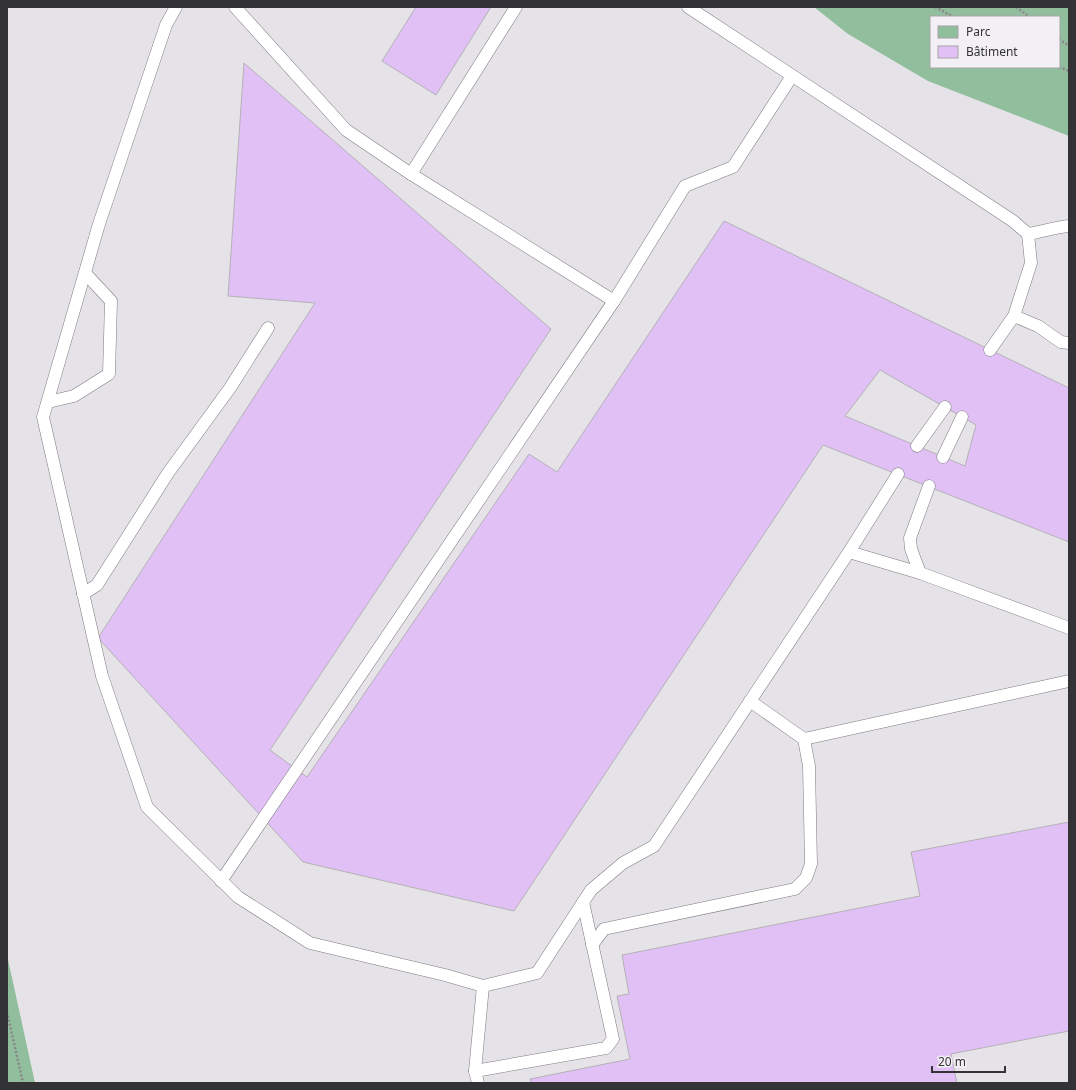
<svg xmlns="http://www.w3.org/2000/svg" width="1076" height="1090" font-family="'Noto Sans',sans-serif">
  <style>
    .green { fill: #91be9d; fill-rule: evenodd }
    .building { fill: #e1c0f6; stroke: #b4b1b6; fill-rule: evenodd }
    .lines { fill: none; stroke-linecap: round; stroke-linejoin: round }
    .lane-casing { stroke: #7e7b80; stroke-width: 13 }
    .path { stroke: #88868a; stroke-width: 2.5; stroke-dasharray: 2 2; stroke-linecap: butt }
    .lane { stroke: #fff; stroke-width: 12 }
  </style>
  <rect width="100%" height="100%" fill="#e6e3e8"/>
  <g class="green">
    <path d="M 814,7 L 1069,7 L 1069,136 L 928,81 L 848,34 ZM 931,17 L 1059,17 L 1059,67 L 931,67 Z"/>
    <path d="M 7,955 L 35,1083 L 7,1083 Z"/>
  </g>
  <g class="building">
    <path d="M 416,7 L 491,7 L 436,95 L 382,61 Z"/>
    <path d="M 244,63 L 551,329 L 270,750 L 307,777 L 529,454 L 557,472 L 724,221 L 1069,388 L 1069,542 L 823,445 L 514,911 L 303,862 L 98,638 L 315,303 L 228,296 ZM 880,370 L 976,425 L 965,466 L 845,416 Z"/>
    <path d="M 1069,822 L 1069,1031 L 951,1054 L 957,1083 L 531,1083 L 530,1079 L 630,1059 L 617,996 L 629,994 L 622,955 L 920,896 L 911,852 Z"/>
  </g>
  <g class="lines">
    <defs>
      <g id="lane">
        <path d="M 176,7 L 166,25 L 99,224 L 43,417 L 102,676 L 147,807 L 238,897 L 310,943 L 445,975 L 483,986 L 537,973 L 591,890 L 623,863 L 654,846 L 849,552 L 898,474"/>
        <path d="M 235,7 L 346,130 L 411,174"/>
        <path d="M 516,7 L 411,174 L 614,301 L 685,186 L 733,167 L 792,76"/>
        <path d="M 688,7 L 1013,221 L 1028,234 C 1042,232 1055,227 1069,226"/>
        <path d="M 1014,316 L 1038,326 L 1061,342 L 1069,343"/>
        <path d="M 990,350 L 1014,316 L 1031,263 L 1028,234"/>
        <path d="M 48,402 L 74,396 L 109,374 L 111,301 L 85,273"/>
        <path d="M 917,446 L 945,407"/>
        <path d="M 943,457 L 962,417"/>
        <path d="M 849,552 L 920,573 L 1069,628"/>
        <path d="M 920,573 L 911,549 L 910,538 L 929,486"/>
        <path d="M 83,594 L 97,585 L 168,473 L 230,388 L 268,328"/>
        <path d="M 804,739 L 1069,681"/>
        <path d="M 221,881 L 614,301"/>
        <path d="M 592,945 L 604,929 L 795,889 L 806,878 L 811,864 L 809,766 L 804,739 L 750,701"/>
        <path d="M 475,1071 L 606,1048 L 613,1039 L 583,902"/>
        <path d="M 478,1083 L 475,1071 L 483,986"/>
      </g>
    </defs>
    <use href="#lane" class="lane-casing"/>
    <g class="path">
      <path d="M 935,7 L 954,17"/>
      <path d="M 1016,7 L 1030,17"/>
      <path d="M 1059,39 L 1069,46"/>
      <path d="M 1059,67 L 1069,71"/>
      <path d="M 7,1012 L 23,1083"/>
    </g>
    <use href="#lane" class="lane"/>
  </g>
  <rect width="1076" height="1090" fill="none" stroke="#333234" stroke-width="16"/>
  <rect x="930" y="16" width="130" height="52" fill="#f3f0f5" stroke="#a6a4a8"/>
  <rect x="938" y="26" width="20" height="12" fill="#91be9d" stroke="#a6a4a8"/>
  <text x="966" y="36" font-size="12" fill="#333234">Parc</text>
  <rect x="938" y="46" width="20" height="12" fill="#e1c0f6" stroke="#a6a4a8"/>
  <text x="966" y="56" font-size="12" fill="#333234">Bâtiment</text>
  <path d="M932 1066v6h73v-6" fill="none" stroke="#333234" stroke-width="2"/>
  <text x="938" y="1066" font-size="12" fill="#333234" stroke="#f3f0f5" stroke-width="3" paint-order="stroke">20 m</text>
</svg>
